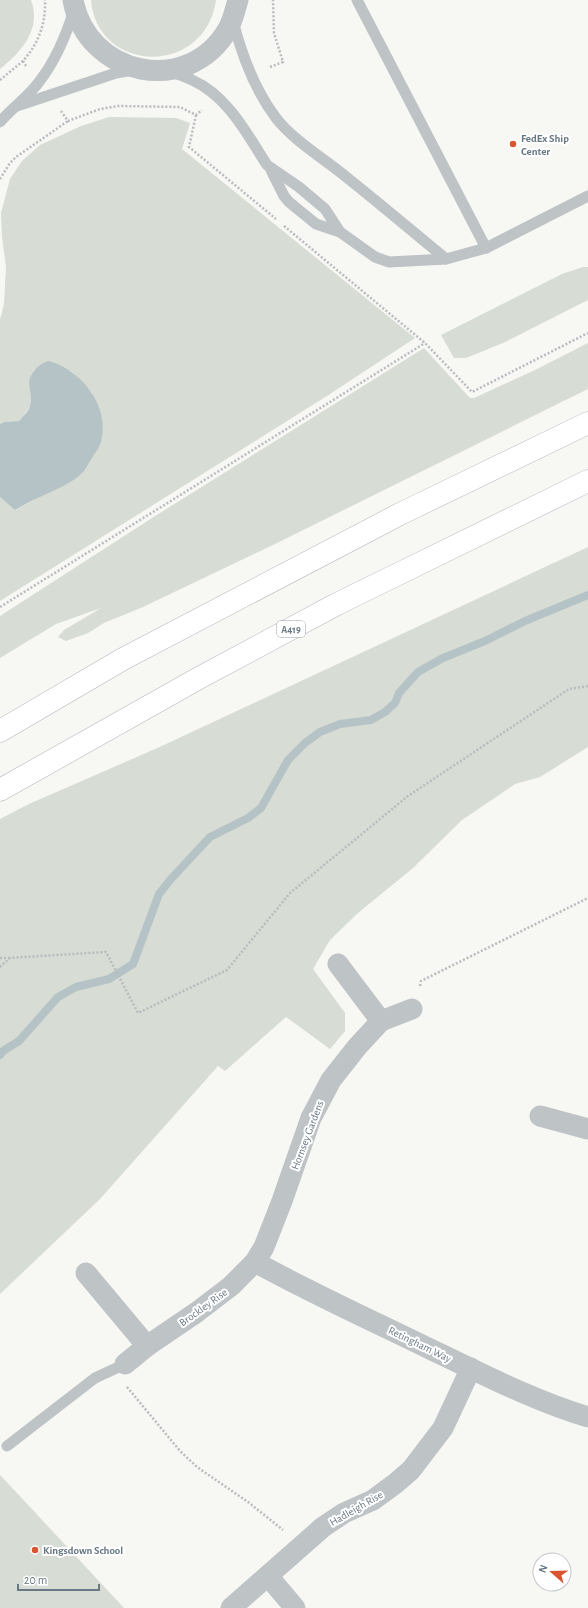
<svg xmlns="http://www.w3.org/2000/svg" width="588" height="1608" font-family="'Alegreya Sans',sans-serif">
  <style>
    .green { fill: #d7dcd4 }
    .water { fill: #b6c3c6 }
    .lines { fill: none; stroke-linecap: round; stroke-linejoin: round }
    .stream { stroke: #b6c3c6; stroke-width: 8 }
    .trunk-casing { stroke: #b2b6b9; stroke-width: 23 }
    .path { stroke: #b9bcbe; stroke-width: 2.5; stroke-dasharray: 2 2; stroke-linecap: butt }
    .service { stroke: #bec3c6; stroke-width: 11 }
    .minor { stroke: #bec3c6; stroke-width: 21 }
    .trunk { stroke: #fff; stroke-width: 22 }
    .poi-dot { fill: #da5432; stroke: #fff; stroke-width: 1.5 }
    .labels { text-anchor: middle; stroke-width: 4; stroke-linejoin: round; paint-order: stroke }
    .shield { fill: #fff; stroke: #95a0a9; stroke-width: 1 }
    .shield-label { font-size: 10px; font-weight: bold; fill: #687884 }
    .poi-label { font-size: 11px; font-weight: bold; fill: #687884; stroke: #fff; text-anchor: start }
    .street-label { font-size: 11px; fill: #687884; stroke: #fff }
  </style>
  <rect width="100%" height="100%" fill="#f7f7f4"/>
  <g class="green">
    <path d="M 0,0 L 31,0 C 42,29 21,52 0,69 Z"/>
    <path d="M 91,0 L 216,0 C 205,77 97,74 91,0 Z"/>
    <path d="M 109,117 L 176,118 L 190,123 L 182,149 L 415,338 L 330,394 L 0,601 L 0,497 L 16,510 L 38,497 L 92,393 L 71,371 L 34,370 L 29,382 L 31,396 L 30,407 L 19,421 L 4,422 L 0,424 L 0,320 L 4,304 L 6,267 L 2,237 L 1,213 L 10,179 L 22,161 L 40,145 L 81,126 Z"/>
    <path d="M 583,267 L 588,267 L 588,300 L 503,343 L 466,358 L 454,358 L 441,335 L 562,274 Z"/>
    <path d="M 588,343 L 588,389 L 275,544 L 143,607 L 104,623 L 88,633 L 66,641 L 58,637 L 64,630 L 101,608 L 56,624 L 0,658 L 0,616 L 152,518 L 424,348 L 470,398 L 474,398 L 535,370 Z"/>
    <path d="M 588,547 L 588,747 L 540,777 L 515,784 L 462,820 L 413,868 L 358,913 L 330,940 L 313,969 L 345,1013 L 345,1031 L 330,1049 L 286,1017 L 225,1071 L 218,1066 L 100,1199 L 0,1294 L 0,819 L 29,804 L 162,746 Z"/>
    <path d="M 0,1475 L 16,1492 L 124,1608 L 0,1608 Z"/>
  </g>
  <path class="water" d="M 48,361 C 81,369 111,407 101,442 C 99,448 95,453 92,458 C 89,462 87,467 84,471 C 72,484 56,489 40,497 C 31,500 23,506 15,510 L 0,497 L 0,424 L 4,422 L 19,421 C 22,417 29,411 30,406 C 32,399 30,391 29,384 C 29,373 39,364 48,361 Z"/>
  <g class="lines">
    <path class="stream" d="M 0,1055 L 3,1051 L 19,1041 L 58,997 L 76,987 L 109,979 L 133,964 L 159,894 L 171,879 L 210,837 L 248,818 L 261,808 L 288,760 L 305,743 L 320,732 L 340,724 L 371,720 L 385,712 L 395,703 L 399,693 L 418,672 L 443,658 L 485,641 L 525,621 L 588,595"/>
    <defs>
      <g id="trunk">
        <path d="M 0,731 L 123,659 L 400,514 L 588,423"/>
        <path d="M 0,790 L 199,678 L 337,604 L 588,481"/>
      </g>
    </defs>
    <use href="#trunk" class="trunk-casing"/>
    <g class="path">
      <path d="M 26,66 L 23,61 C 38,44 46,24 45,0"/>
      <path d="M 270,67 L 283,62 L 274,33 L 273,0"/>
      <path d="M 0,80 L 23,61"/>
      <path d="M 61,111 L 68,121 L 100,109 L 118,106 L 180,107 L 196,115 L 202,110"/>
      <path d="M 196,115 L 189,147 L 276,219"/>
      <path d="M 0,179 L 10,163 L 16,157 L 68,121"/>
      <path d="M 284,226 L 425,343 L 472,392 L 588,333"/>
      <path d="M 0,607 L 425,343"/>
      <path d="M 0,958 L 9,958"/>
      <path d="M 0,967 L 10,958 L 106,952 L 138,1013 L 227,970 L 290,893 L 408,796 L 569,689 L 588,686"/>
      <path d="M 420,986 L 421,981 L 588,898"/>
      <path d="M 127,1387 L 180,1451 L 197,1467 L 248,1502 L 283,1530"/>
    </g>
    <g class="service">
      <path d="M 357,0 L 486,248"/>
      <path d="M 233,21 C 242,56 254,89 276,118 C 293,140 323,158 345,176 C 379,203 412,231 446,259"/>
      <path d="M 169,71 C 176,74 185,76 192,80 C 228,96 247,134 267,165 L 299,187 L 325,209 L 340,232 L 375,257 L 389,262 L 446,259 L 486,248 L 588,196"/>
      <path d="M 17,106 L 116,73 L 133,70"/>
      <path d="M 0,122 C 12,108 28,97 39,82 C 56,60 66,36 74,10"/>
      <path d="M 271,170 L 284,196 L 289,202 L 316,224 L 340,232"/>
      <path d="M 7,1446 L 95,1378 L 125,1364"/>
    </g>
    <g class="minor">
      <path d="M 73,0 C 87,76 188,98 228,29 C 233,20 235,10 238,0"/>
      <path d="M 338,964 L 381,1021"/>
      <path d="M 540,1116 L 588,1129"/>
      <path d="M 255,1262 C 313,1294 373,1321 432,1350 C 483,1374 534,1401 588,1417"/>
      <path d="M 86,1273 L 147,1346"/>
      <path d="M 125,1364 L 147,1346 L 197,1312 L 231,1286 L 255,1262 L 264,1247 L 282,1201 L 311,1118 L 331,1080 L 357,1047 L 381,1021 L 412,1009"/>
      <path d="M 268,1576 L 295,1608"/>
      <path d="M 231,1608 L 323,1527 L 344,1513 L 373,1500 L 396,1483 L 411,1470 L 443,1428 L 471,1368"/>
    </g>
    <use href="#trunk" class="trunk"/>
  </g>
  <g class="poi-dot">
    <circle cx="513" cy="144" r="4"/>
    <circle cx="35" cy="1550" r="4"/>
  </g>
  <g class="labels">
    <rect class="shield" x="277" y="621" width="28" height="16" rx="3"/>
    <g class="shield-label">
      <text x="291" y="633">A419</text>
    </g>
    <g class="poi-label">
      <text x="521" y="142">FedEx Ship<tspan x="521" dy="13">Center</tspan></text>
      <text x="43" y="1554">Kingsdown School</text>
    </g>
    <g class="street-label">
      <text transform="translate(307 1135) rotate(-69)" y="4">Hornsey Gardens</text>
      <text transform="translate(203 1307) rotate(-36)" y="4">Brockley Rise</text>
      <text transform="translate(420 1344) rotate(26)" y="4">Retingham Way</text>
      <text transform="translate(356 1508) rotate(-30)" y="4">Hadleigh Rise</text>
    </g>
  </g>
  <g transform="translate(552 1572) rotate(290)"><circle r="19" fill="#ffffff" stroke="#c3c9ce"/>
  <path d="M0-3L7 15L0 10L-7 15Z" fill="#da5432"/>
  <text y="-6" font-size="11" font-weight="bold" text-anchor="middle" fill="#687884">N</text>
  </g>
  <path d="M18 1584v6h81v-6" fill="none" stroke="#687884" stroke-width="2"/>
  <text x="24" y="1584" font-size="12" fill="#687884" stroke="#ffffff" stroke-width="3" paint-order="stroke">20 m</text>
</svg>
